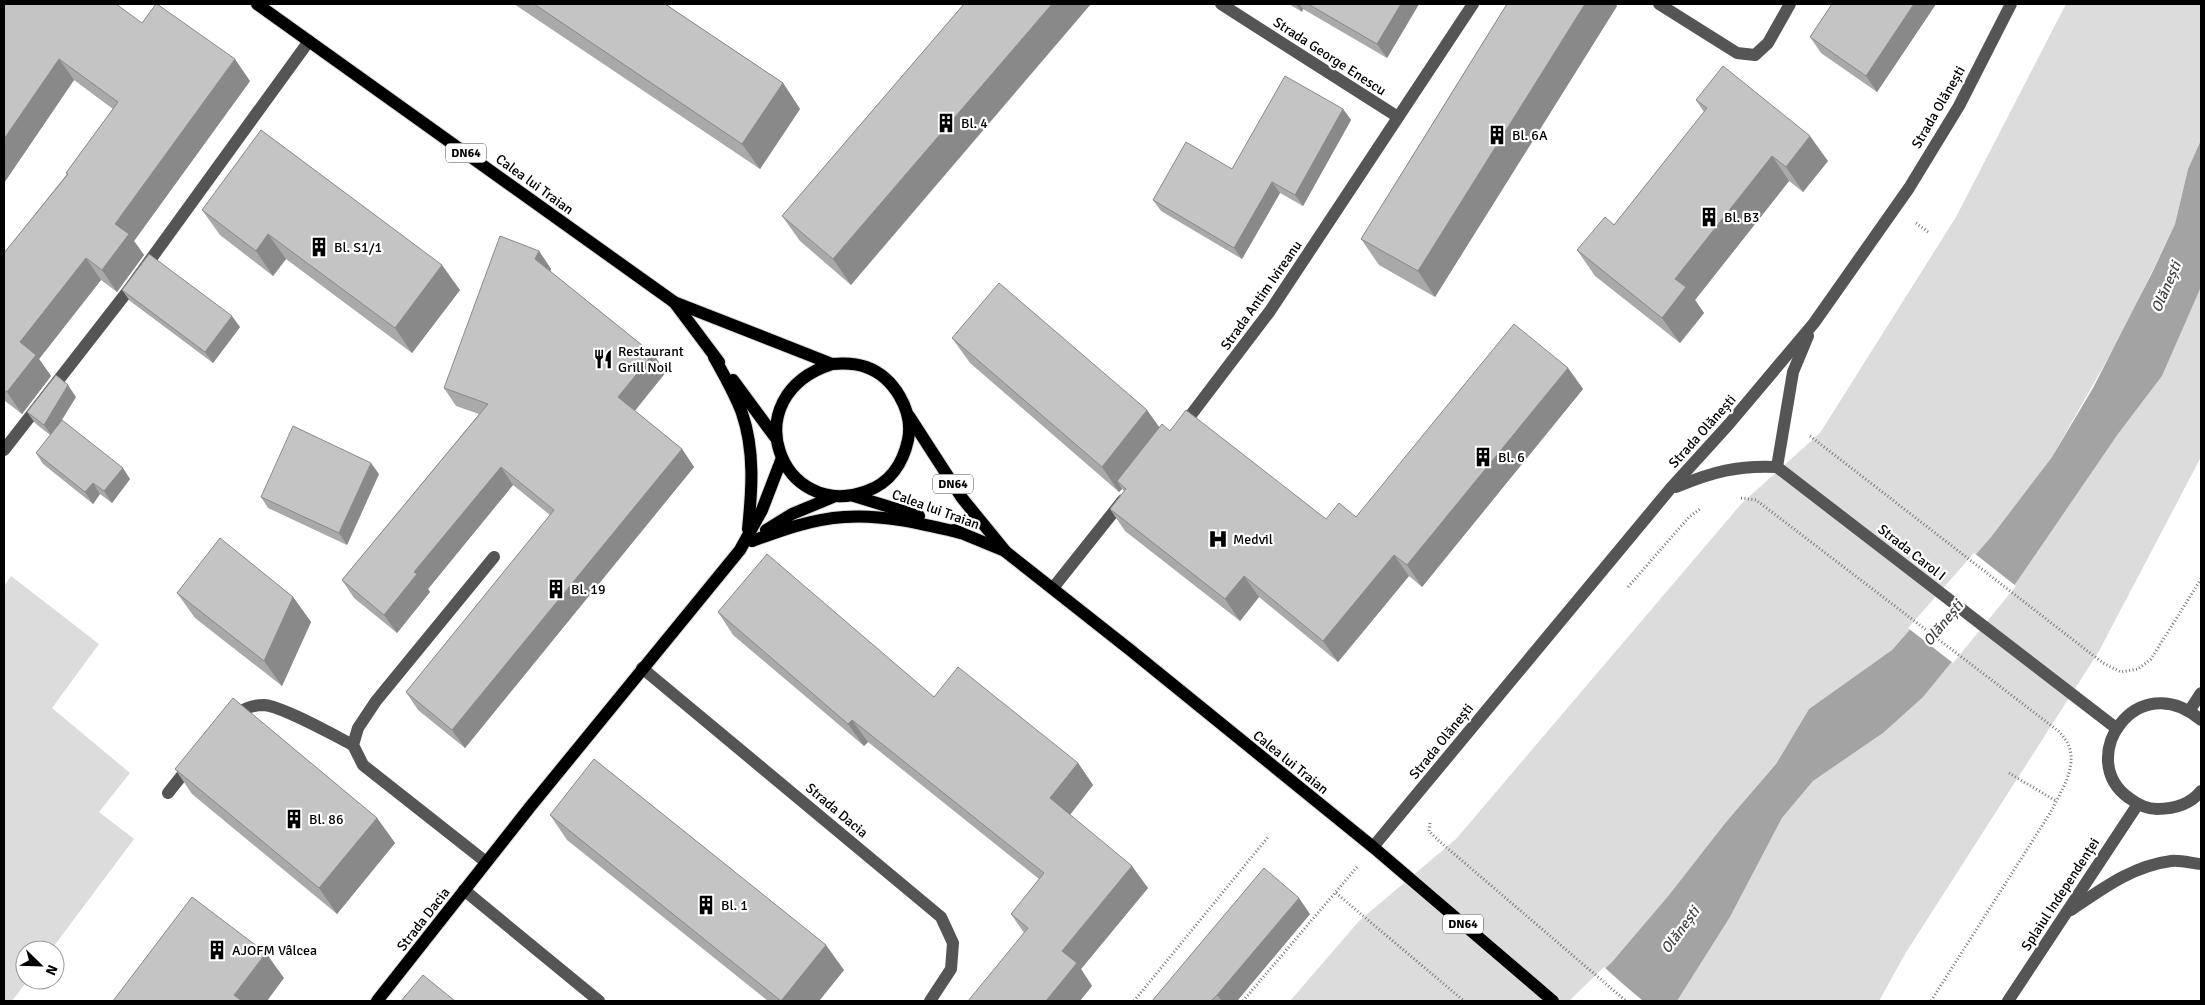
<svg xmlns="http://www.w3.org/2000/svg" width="2205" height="1005" font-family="Signika,sans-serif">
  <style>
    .green { fill: #dcdcdc }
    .water { fill: #a3a3a3 }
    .pier { fill: #fff }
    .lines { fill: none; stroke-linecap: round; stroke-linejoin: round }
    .major-casing { stroke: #dbdbdb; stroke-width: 14 }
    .path { stroke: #777; stroke-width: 3; stroke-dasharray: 1 2.5; stroke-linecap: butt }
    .minor { stroke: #555; stroke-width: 12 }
    .major { stroke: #000; stroke-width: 12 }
    .wall { fill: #a9a9a9 }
    .shaded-wall { fill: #898989 }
    .building { fill: #c4c4c4; stroke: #898989 }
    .labels { text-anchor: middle; stroke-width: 4.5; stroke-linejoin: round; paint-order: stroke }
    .shield { fill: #fff; stroke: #4c4c4c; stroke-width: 1 }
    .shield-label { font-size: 12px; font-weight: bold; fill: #000 }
    .street-label { font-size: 14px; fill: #000; stroke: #fff }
    .poi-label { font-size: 14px; fill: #000; stroke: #fff; text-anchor: start }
    .water-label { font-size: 15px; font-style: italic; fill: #444; stroke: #fff }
  </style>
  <rect width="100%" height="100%" fill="#fff"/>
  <g class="green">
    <path d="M 2066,4 L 2201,4 L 2201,140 L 2188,169 L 2175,224 L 2124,330 L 2052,457 L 1991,537 L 1892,650 L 1809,709 L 1776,764 L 1726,822 L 1669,895 L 1612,962 L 1571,1001 L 1290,1001 L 1359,921 L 1456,839 L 1742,503 L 1820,433 L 1956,217 Z"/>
    <path d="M 2201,287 L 2201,457 L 2099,651 L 1905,954 L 1879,1001 L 1677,1001 L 1730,917 L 1782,818 L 1813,781 L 1883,733 L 1956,655 L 2016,583 L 2118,434 L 2162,376 Z"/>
    <path d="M 11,576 L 99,644 L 52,708 L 130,773 L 99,812 L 134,839 L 51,950 L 25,950 L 25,980 L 28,980 L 12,1001 L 4,1001 L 4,586 Z"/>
  </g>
  <path class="water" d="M 2201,140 L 2201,287 L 2162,376 L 2118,434 L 2016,583 L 1923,697 L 1883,733 L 1813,781 L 1782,818 L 1730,917 L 1677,1001 L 1571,1001 L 1612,962 L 1669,895 L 1726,822 L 1776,764 L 1809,709 L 1892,650 L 1991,537 L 2052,457 L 2093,388 L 2152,273 L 2175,224 L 2188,169 Z"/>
  <g class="pier">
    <path d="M 1974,553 L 2016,586 L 1953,663 L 1908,628 Z"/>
    <path d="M 1604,967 L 1623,984 L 1643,1001 L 1569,1001 Z"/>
  </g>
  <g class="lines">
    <defs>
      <g id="major">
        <path d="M 257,4 L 674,302 L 832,364 C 843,363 855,363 866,367 C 894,377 914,411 908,440 C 903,463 890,483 867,491 C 781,523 732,396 832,364"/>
        <path d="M 674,302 L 719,362"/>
        <path d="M 714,357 C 724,375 735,394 742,413 C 755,451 752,490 748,529"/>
        <path d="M 733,380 L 775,437"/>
        <path d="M 909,416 L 962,498 L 1006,552 L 1129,649 L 1373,847 L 1553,1001"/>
        <path d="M 854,496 L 919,516"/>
        <path d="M 766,530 L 792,514 L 833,497"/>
        <path d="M 954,530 L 1005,551"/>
        <path d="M 752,541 C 782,530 812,519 844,517 C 883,514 923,524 961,533"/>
        <path d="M 377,1001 L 530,807 L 740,550 L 762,510 L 782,458"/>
      </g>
    </defs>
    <use href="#major" class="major-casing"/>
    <g class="path">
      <path d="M 1916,223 L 1928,232"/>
      <path d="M 1810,436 L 2103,663 L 2121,672 L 2138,669 L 2151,659 L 2201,579"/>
      <path d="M 1741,498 L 1756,500 L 2057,730 C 2085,755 2065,783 2052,810 L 1931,1001"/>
      <path d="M 1628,587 L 1689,517 L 1700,509"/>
      <path d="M 2009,773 L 2056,801"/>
      <path d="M 1430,823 L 1429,831 L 1439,841 L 1626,1001"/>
      <path d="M 1336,893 L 1464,1001"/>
      <path d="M 1134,1001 L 1268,837"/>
      <path d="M 1243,1001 L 1357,867"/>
    </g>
    <g class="minor">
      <path d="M 1221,4 L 1398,117"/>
      <path d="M 1659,4 L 1737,53 L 1755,55 L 1768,43 L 1790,4"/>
      <path d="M 1181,428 L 1270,311 L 1473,4"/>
      <path d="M 4,450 L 127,292 L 309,41"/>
      <path d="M 1777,467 L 1793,372 L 1808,336"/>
      <path d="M 1676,487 C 1712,472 1738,465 1777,467 L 2116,728"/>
      <path d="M 1053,588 L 1123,500"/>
      <path d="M 642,668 L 941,917 L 953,943 L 951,969 L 930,1001"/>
      <path d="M 2190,710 L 2201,693"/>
      <path d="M 232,717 C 243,709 251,705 264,705 C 282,706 335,736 353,745"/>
      <path d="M 2201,720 C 2137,665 2074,759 2129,798 C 2137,804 2147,809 2157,809 C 2174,809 2190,805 2201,791"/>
      <path d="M 168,793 L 191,764"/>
      <path d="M 1373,847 L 1670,489 L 1729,424 L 1814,323 L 1909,188 L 1959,106 L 2011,4"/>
      <path d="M 486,862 L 363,765 L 353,745 L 358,728 L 376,701 L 494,557"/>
      <path d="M 464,890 L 599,1001"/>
      <path d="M 2071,910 C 2102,889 2132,866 2171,861 C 2180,860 2191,863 2201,864"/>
      <path d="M 2008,1001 L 2138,804"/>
    </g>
    <use href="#major" class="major"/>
  </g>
  <g class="wall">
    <path d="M 4,4 L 142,23 L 250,81 L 134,241 L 144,255 L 120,287 L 117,292 L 101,280 L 39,359 L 51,376 L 22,414 L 5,401 L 4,403 L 4,253 L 67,174 L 66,173 L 113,109 L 74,80 L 4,183 Z"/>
    <path d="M 514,4 L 665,4 L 783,83 L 800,109 L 760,169 Z"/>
    <path d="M 964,4 L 851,285 L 800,241 L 782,216 Z"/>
    <path d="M 1289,4 L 1419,4 L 1387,58 L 1303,9 L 1302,12 Z"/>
    <path d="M 1507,4 L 1615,4 L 1617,6 L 1435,297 L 1379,265 L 1361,239 Z"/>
    <path d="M 1832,4 L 1936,4 L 1877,92 L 1821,53 L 1810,37 Z"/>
    <path d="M 1696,100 L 1828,161 L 1803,192 L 1789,181 L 1695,300 L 1704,313 L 1680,343 L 1595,276 L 1577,250 L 1614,225 L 1704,112 Z"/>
    <path d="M 1343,109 L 1351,120 L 1303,206 L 1280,193 L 1242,259 L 1161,211 L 1153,200 L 1232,169 Z"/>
    <path d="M 202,210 L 460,290 L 412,353 L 286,259 L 273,276 L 220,235 Z"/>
    <path d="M 539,251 L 551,269 L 550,271 L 653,354 L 666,372 L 635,411 L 682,449 L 694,467 L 465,748 L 418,710 L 406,692 L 550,515 L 513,485 L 428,589 L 430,592 L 397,633 L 354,598 L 342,580 L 479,414 L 456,406 L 444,388 Z"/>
    <path d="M 122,290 L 240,327 L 213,363 L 130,301 Z"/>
    <path d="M 952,338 L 1159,428 L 1170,431 L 1326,519 L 1356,517 L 1568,368 L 1583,389 L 1422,587 L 1409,576 L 1338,662 L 1259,597 L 1240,621 L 1125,531 L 1110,509 L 1124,491 L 1122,489 L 1119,492 L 970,363 Z"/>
    <path d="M 76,397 L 61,420 L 130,479 L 112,503 L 100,494 L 93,504 L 43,464 L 36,453 L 50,435 L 35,423 L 27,412 Z"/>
    <path d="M 379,474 L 347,545 L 268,508 L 261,497 Z"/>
    <path d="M 177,593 L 293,597 L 311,622 L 282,686 L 195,618 Z"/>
    <path d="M 718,612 L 934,697 L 1078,763 L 1093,785 L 1070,815 L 1148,888 L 1081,969 L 1092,986 L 1024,933 L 1011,914 L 1039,879 L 868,742 L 864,746 L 733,635 Z"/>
    <path d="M 175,769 L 377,818 L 395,843 L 337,914 L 192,794 Z"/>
    <path d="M 550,815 L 844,970 L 819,1001 L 768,1001 L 567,840 Z"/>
    <path d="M 1310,914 L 1237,1001 L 1152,1001 Z"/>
  </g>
  <g class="shaded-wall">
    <path d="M 1052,4 L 1091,4 L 851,285 L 833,259 Z"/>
    <path d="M 1296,4 L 1299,4 L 1303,9 L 1302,12 Z"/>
    <path d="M 1401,4 L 1419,4 L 1387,58 L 1377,44 Z"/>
    <path d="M 1585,4 L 1615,4 L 1617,6 L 1435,297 L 1418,271 Z"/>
    <path d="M 1914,4 L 1936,4 L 1877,92 L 1866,76 Z"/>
    <path d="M 59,59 L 74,80 L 4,183 L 4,139 Z"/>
    <path d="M 235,59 L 250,81 L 134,241 L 144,255 L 117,292 L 102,270 L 115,224 Z"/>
    <path d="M 783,83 L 800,109 L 760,169 L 742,144 Z"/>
    <path d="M 1343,109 L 1351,120 L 1303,206 L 1295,195 Z"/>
    <path d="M 1810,136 L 1828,161 L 1803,192 L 1786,167 Z"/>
    <path d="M 1772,156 L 1789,181 L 1695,300 L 1704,313 L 1680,343 L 1662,318 L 1675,279 Z"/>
    <path d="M 1272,182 L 1280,193 L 1242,259 L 1234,248 Z"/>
    <path d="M 268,234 L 286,259 L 273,276 L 256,251 Z"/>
    <path d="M 539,251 L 551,269 L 548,277 L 535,259 Z"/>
    <path d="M 86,258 L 101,280 L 39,359 L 51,376 L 22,414 L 7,392 L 20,342 Z"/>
    <path d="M 442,265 L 460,290 L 412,353 L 395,328 Z"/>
    <path d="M 232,316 L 240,327 L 213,363 L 205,352 Z"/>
    <path d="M 653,354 L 666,372 L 631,415 L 618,397 Z"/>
    <path d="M 1568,368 L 1583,389 L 1422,587 L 1407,565 Z"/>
    <path d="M 68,385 L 76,397 L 52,436 L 44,425 Z"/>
    <path d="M 1147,410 L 1165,435 L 1117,481 L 1122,489 L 1119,492 L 1102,467 Z"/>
    <path d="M 682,449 L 694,467 L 465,748 L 452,730 Z"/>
    <path d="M 371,463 L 379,474 L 347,545 L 339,533 Z"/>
    <path d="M 501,467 L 513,485 L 428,589 L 430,592 L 397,633 L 384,615 L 414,572 Z"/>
    <path d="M 123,468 L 130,479 L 112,503 L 104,491 Z"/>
    <path d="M 93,483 L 100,494 L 93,504 L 85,492 Z"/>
    <path d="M 1394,555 L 1409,576 L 1338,662 L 1323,641 Z"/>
    <path d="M 1244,576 L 1259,597 L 1240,621 L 1225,599 Z"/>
    <path d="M 293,597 L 311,622 L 282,686 L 264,661 Z"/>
    <path d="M 852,720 L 868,742 L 864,746 L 848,724 Z"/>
    <path d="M 1078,763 L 1093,785 L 1065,821 L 1050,798 Z"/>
    <path d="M 377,818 L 395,843 L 337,914 L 319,888 Z"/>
    <path d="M 1132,866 L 1148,888 L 1081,969 L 1092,986 L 1080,1001 L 1046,1001 L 1062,951 Z"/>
    <path d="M 1299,898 L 1310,914 L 1237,1001 L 1222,1001 L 1217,995 Z"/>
    <path d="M 826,945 L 844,970 L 819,1001 L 781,1001 Z"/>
    <path d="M 266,953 L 284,978 L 267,1001 L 239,1001 L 234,995 Z"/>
  </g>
  <g class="building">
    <path d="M 4,4 L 116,4 L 142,23 L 156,4 L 157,4 L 235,59 L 115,224 L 129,234 L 102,270 L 86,258 L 20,342 L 36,355 L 7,392 L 4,390 L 4,253 L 68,174 L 66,173 L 118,102 L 59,59 L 4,139 Z"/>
    <path d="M 534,4 L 665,4 L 783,83 L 742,144 Z"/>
    <path d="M 964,4 L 1052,4 L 833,259 L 782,216 Z"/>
    <path d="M 1308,4 L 1401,4 L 1377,44 Z"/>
    <path d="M 1507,4 L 1585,4 L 1418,271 L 1361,239 Z"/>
    <path d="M 1832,4 L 1914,4 L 1866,76 L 1810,37 Z"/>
    <path d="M 1723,66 L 1810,136 L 1786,167 L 1772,156 L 1675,279 L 1686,287 L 1662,318 L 1577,250 L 1605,217 L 1614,225 L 1707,108 L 1696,100 Z"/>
    <path d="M 1285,76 L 1343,109 L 1295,195 L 1272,182 L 1234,248 L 1153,200 L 1186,142 L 1232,169 Z"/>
    <path d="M 261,130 L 442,265 L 395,328 L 268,234 L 256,251 L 202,210 Z"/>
    <path d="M 500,236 L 539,251 L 535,259 L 653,354 L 618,397 L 682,449 L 452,730 L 406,692 L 554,510 L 501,467 L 414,572 L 417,574 L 384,615 L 342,580 L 488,404 L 444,388 Z"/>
    <path d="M 149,254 L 232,316 L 205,352 L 122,290 Z"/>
    <path d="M 999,283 L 1147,410 L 1102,467 L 952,338 Z"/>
    <path d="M 1514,324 L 1568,368 L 1407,565 L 1394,555 L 1323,641 L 1244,576 L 1225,599 L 1110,509 L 1126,489 L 1117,481 L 1162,424 L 1170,431 L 1186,410 L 1326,519 L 1339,503 L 1356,517 Z"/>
    <path d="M 56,375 L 68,385 L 44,425 L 27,412 Z"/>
    <path d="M 62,420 L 123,468 L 104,491 L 93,483 L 85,492 L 36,453 Z"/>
    <path d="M 293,426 L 371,463 L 339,533 L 261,497 Z"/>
    <path d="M 220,538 L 293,597 L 264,661 L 177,593 Z"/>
    <path d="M 767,554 L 934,697 L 958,667 L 1078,763 L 1050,798 L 1132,866 L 1062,951 L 1077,963 L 1046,1001 L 968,1001 L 1028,928 L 1011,914 L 1044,873 L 852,720 L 848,724 L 718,612 Z"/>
    <path d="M 233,698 L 377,818 L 319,888 L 175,769 Z"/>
    <path d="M 594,759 L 826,945 L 781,1001 L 550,815 Z"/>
    <path d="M 1264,868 L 1299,898 L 1217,995 L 1211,1001 L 1152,1001 Z"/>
    <path d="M 192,897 L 266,953 L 234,995 L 242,1001 L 113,1001 Z"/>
    <path d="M 423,975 L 455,1001 L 401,1001 Z"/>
  </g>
  <defs>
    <symbol id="building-bare" viewBox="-9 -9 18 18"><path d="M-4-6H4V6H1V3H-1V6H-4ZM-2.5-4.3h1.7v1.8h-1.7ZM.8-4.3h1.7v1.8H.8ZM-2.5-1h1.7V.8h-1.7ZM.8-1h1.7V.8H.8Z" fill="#000" stroke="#fff" stroke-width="2.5" paint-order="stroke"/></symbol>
    <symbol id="restaurant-bare" viewBox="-9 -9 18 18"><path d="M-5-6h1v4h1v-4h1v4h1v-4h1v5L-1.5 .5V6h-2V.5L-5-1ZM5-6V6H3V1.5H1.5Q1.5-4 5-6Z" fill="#000" stroke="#fff" stroke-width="2.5" paint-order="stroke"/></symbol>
    <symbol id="hospital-bare" viewBox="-9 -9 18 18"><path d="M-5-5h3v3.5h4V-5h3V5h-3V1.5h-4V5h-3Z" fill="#000" stroke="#fff" stroke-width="2.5" paint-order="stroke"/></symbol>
  </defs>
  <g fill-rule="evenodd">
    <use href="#building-bare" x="932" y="109" width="28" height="28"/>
    <use href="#building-bare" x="1483" y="121" width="28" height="28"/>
    <use href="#building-bare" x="1695" y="203" width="28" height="28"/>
    <use href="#building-bare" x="305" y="233" width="28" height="28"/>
    <use href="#restaurant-bare" x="589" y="345" width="28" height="28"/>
    <use href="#building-bare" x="1469" y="443" width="28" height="28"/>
    <use href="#hospital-bare" x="1204" y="525" width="28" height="28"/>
    <use href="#building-bare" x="542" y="575" width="28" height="28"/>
    <use href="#building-bare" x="280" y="805" width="28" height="28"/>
    <use href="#building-bare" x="692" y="891" width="28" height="28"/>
    <use href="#building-bare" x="203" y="936" width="28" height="28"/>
  </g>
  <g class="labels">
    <g class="shield">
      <rect x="446" y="143.5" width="40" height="19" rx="4"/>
      <rect x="933" y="474.5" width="40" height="19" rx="4"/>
      <rect x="1443" y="914.5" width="40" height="19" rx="4"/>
    </g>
    <g class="shield-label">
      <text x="466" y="157">DN64</text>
      <text x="953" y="488">DN64</text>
      <text x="1463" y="928">DN64</text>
    </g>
    <g class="street-label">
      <text transform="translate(1330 56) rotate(33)" y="5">Strada George Enescu</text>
      <text transform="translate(1938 107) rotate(-60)" y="5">Strada Olănești</text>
      <text transform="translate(535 184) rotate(36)" y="5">Calea lui Traian</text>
      <text transform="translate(1261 295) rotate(-55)" y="5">Strada Antim Ivireanu</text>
      <text transform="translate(1702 431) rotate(-48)" y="5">Strada Olănești</text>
      <text transform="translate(936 509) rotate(20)" y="5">Calea lui Traian</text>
      <text transform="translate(1912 552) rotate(38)" y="5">Strada Carol I</text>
      <text transform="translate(1441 741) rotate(-51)" y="5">Strada Olănești</text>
      <text transform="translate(1291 762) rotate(39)" y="5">Calea lui Traian</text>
      <text transform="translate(837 810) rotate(40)" y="5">Strada Dacia</text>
      <text transform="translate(2060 894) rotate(-57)" y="5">Splaiul Independenței</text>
      <text transform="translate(423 919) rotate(-52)" y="5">Strada Dacia</text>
    </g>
    <g class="poi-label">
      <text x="961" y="128">Bl. 4</text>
      <text x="1512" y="140">Bl. 6A</text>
      <text x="1724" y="222">Bl. B3</text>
      <text x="334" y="252">Bl. S1/1</text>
      <text x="618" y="356">Restaurant<tspan x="618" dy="16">Grill Noil</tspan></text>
      <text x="1498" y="462">Bl. 6</text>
      <text x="1233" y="544">Medvil</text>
      <text x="571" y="594">Bl. 19</text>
      <text x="309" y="824">Bl. 86</text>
      <text x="721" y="910">Bl. 1</text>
      <text x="232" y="955">AJOFM Vâlcea</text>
    </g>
    <g class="water-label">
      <text transform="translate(2166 287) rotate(-67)" y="5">Olănești</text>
      <text transform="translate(1943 623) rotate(-51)" y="5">Olănești</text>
      <text transform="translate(1680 930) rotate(-54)" y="5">Olănești</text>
    </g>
  </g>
  <rect width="2205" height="1005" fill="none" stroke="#000000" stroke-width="10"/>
  <g transform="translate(40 965) rotate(113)"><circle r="24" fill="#ffffff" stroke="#999999"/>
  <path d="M0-4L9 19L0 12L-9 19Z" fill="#000000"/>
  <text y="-8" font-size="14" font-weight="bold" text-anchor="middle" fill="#000000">N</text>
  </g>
</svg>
